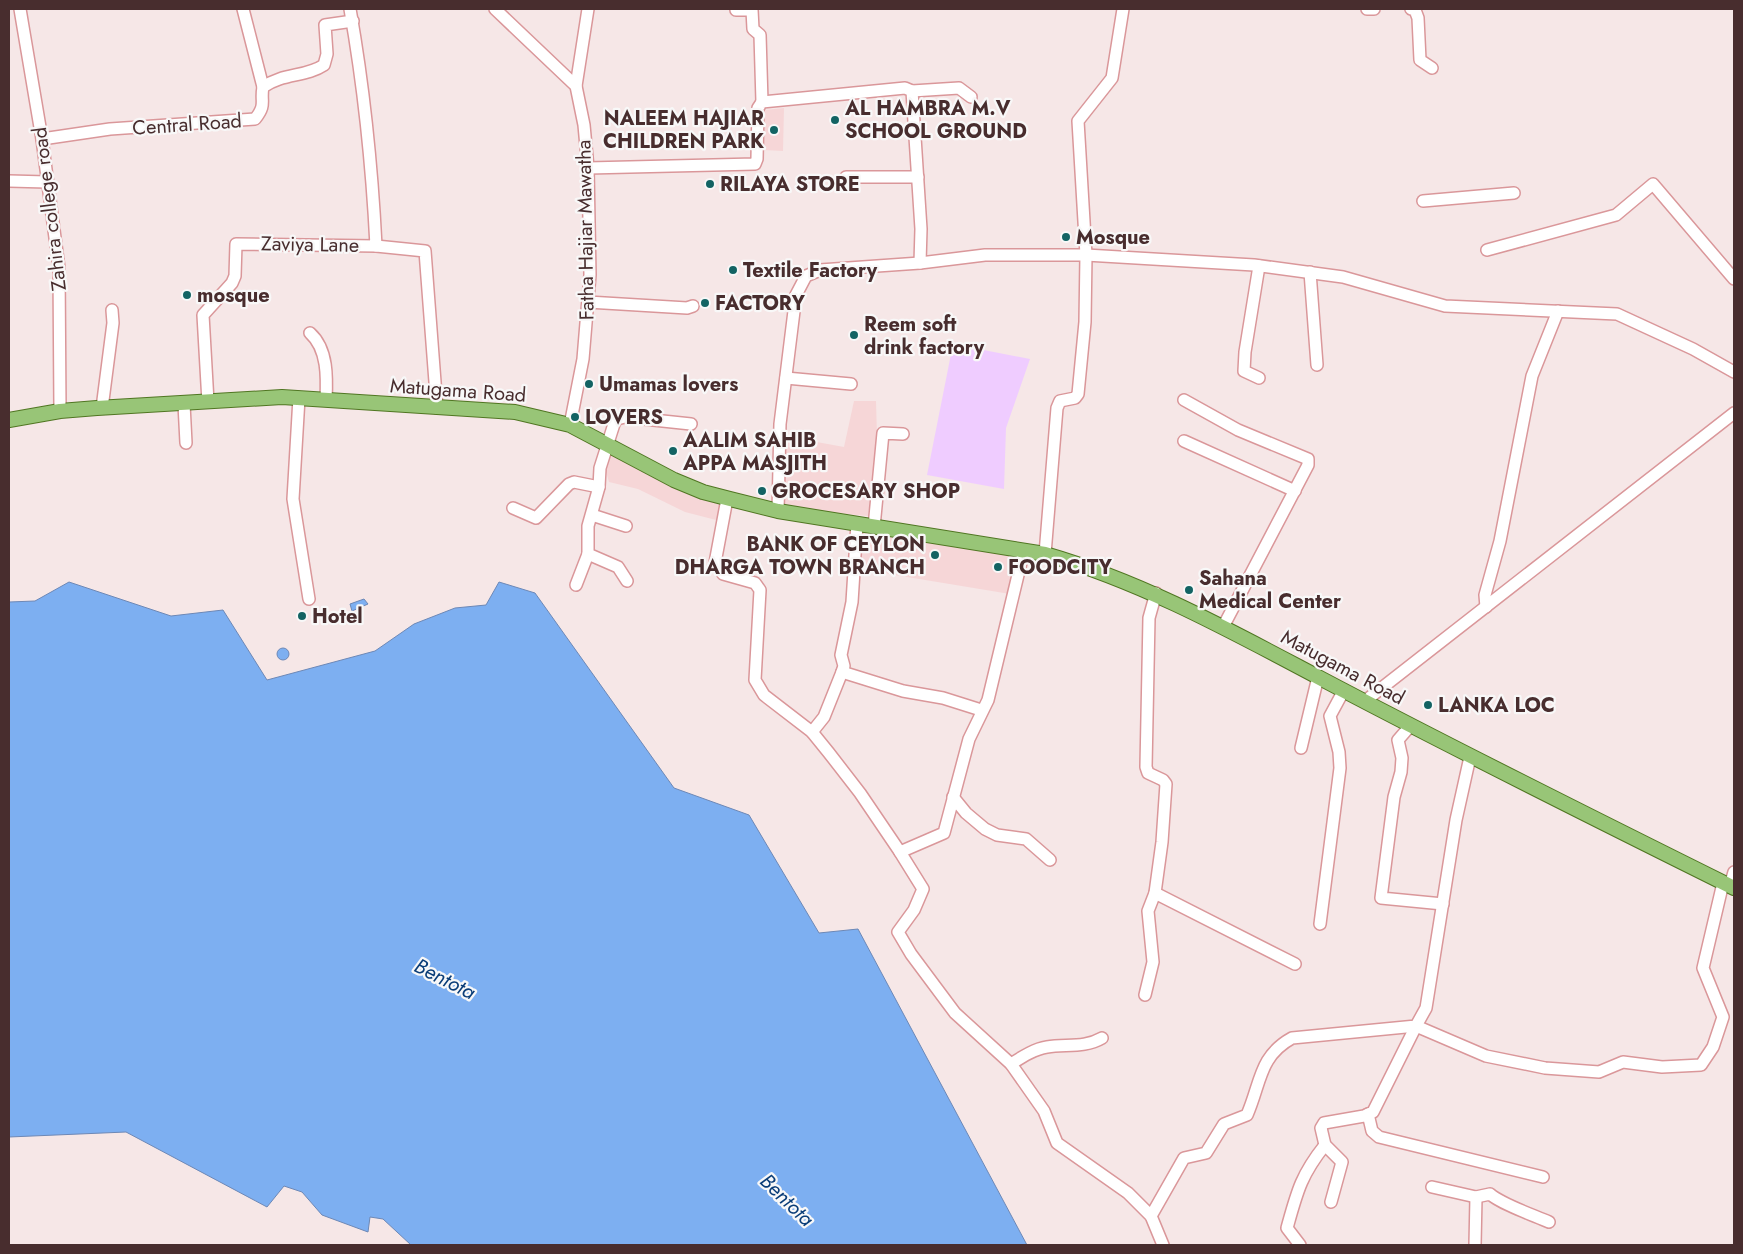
<svg xmlns="http://www.w3.org/2000/svg" width="1743" height="1254" font-family="Jost,sans-serif">
  <style>
    .built { fill: #f6d6d7 }
    .green { fill: #efccff }
    .water { fill: #7daff1; stroke: #6d88b6 }
    .lines { fill: none; stroke-linecap: round; stroke-linejoin: round }
    .minor-casing { stroke: #da979a; stroke-width: 14 }
    .major-casing { stroke: #507622; stroke-width: 16 }
    .minor { stroke: #fff; stroke-width: 11 }
    .major { stroke: #98c577; stroke-width: 14 }
    .poi-dot { fill: #136363; stroke: #f8f8f8; stroke-width: 2 }
    .labels { text-anchor: middle; stroke-width: 4.5; stroke-linejoin: round; paint-order: stroke }
    .poi-label { font-size: 20px; font-weight: bold; fill: #482d2e; stroke: #f8f8f8; text-anchor: start }
    .street-label { font-size: 20px; fill: #482d2e; stroke: #f8f8f8 }
    .water-label { font-size: 21px; font-style: italic; fill: #0a3d78; stroke: #f8f8f8 }
  </style>
  <rect width="100%" height="100%" fill="#f6e7e7"/>
  <g class="built">
    <path d="M 784,108 L 783,151 L 764,150 L 765,110 Z"/>
    <path d="M 854,401 L 876,401 L 877,437 L 868,516 L 780,508 L 784,436 L 844,447 Z"/>
    <path d="M 608,447 L 724,500 L 720,521 L 685,512 L 638,489 L 609,482 L 605,468 Z"/>
    <path d="M 859,529 L 1019,552 L 1010,594 L 889,574 L 862,565 Z"/>
  </g>
  <path class="green" d="M 953,344 L 1030,359 L 1006,428 L 1004,489 L 927,475 Z"/>
  <g class="water">
    <path d="M 69,582 L 171,616 L 223,610 L 267,680 L 375,651 L 414,624 L 455,608 L 486,605 L 499,582 L 535,593 L 674,788 L 749,815 L 819,933 L 858,929 L 1027,1245 L 411,1245 L 383,1219 L 370,1217 L 368,1232 L 322,1215 L 302,1192 L 284,1186 L 267,1207 L 126,1132 L 9,1137 L 9,602 L 35,601 Z"/>
    <path d="M 364,599 L 368,604 L 352,611 L 350,604 Z"/>
    <circle cx="283" cy="654" r="6"/>
  </g>
  <g class="lines">
    <defs>
      <g id="minor">
        <path d="M 20,9 L 42,139 L 59,268 L 60,411"/>
        <path d="M 243,9 L 263,87"/>
        <path d="M 495,9 L 576,86 L 584,125 L 588,168 L 590,275 L 583,359 L 570,425"/>
        <path d="M 1367,9 L 1374,9"/>
        <path d="M 1411,9 L 1415,10 L 1418,18 L 1420,60 L 1432,68"/>
        <path d="M 736,10 L 752,10 L 753,29 L 760,35 L 762,102"/>
        <path d="M 576,86 L 588,9"/>
        <path d="M 912,91 L 959,88 L 971,97"/>
        <path d="M 42,139 L 110,129 L 255,119 C 267,104 260,102 263,87 C 283,73 306,77 324,65 L 327,54 L 325,25 L 353,21"/>
        <path d="M 588,168 L 755,164 L 757,159 L 758,108 L 762,102 L 905,88 L 912,91 L 921,229 L 920,263"/>
        <path d="M 846,177 L 918,177"/>
        <path d="M 9,181 L 47,182"/>
        <path d="M 1423,201 L 1514,193"/>
        <path d="M 376,246 L 425,251 L 437,408"/>
        <path d="M 1487,250 L 1616,215 L 1653,184 L 1734,279"/>
        <path d="M 1310,272 L 1317,365"/>
        <path d="M 588,302 L 687,308 L 693,306"/>
        <path d="M 310,333 C 328,349 327,378 326,400"/>
        <path d="M 786,378 L 851,384"/>
        <path d="M 1259,378 L 1244,371 L 1245,352 L 1259,266"/>
        <path d="M 299,398 L 293,499 L 309,599"/>
        <path d="M 1184,400 L 1238,430 L 1308,459 L 1308,465 L 1223,627"/>
        <path d="M 208,402 L 203,315 L 232,283 L 235,276 L 236,244 L 376,246 C 372,166 364,88 350,9"/>
        <path d="M 184,404 L 186,443"/>
        <path d="M 102,408 L 113,323 L 112,310"/>
        <path d="M 1184,441 L 1295,491"/>
        <path d="M 727,499 L 715,563 L 723,574 L 755,583 L 760,590 L 755,680 L 764,695 L 812,732 L 829,753 L 860,793 L 900,852 L 944,833 L 969,739 L 988,700 L 1024,550"/>
        <path d="M 513,508 L 536,518 L 569,484 L 574,482 L 599,487"/>
        <path d="M 778,511 L 780,424 L 796,295 L 806,276 L 820,270 L 920,263 L 985,255 L 1086,255 L 1254,265 L 1343,277 L 1445,306 L 1617,314 L 1693,349 L 1734,372"/>
        <path d="M 592,515 L 626,526"/>
        <path d="M 857,524 L 852,602 L 841,655 L 844,666 L 842,672 L 903,691 L 943,698 L 981,710"/>
        <path d="M 874,527 L 883,433 L 903,434"/>
        <path d="M 1045,554 L 1057,408 L 1060,401 L 1075,398 L 1078,394 L 1085,322 L 1086,255 L 1078,121 L 1112,78 L 1123,9"/>
        <path d="M 627,581 L 618,567 L 588,554 L 588,526 L 599,487 L 600,468 L 614,424 L 617,419 L 625,417 L 691,424"/>
        <path d="M 576,585 L 588,554"/>
        <path d="M 1486,607 L 1485,595 L 1500,541 L 1532,376 L 1558,311"/>
        <path d="M 1365,701 L 1734,413"/>
        <path d="M 1411,725 L 1398,740 L 1402,758 L 1401,772 L 1394,797 L 1381,898 L 1443,904"/>
        <path d="M 812,732 L 824,717 L 842,672"/>
        <path d="M 1301,748 L 1318,677"/>
        <path d="M 953,797 L 966,813 L 985,829 L 997,835 L 1026,839 L 1050,860"/>
        <path d="M 900,852 L 923,889 L 914,910 L 898,932 L 911,954 L 955,1013 L 1011,1064 L 1044,1111 L 1057,1143 L 1128,1193 L 1151,1216 L 1163,1245"/>
        <path d="M 1730,886 L 1734,872"/>
        <path d="M 1155,893 L 1295,964"/>
        <path d="M 1320,924 L 1340,768 L 1339,752 L 1330,716 L 1344,690"/>
        <path d="M 1145,995 L 1153,962 L 1148,911 L 1155,893 L 1162,842 L 1166,784 L 1163,780 L 1148,773 L 1146,767 L 1149,618 L 1156,593"/>
        <path d="M 1011,1064 C 1022,1057 1034,1049 1047,1047 C 1066,1044 1085,1048 1102,1038"/>
        <path d="M 1368,1114 L 1372,1131 L 1379,1137 L 1543,1177"/>
        <path d="M 1432,1187 L 1476,1197 L 1490,1194 C 1501,1204 1533,1215 1549,1222"/>
        <path d="M 1331,1202 L 1342,1162 L 1325,1145 L 1321,1128 L 1324,1123 L 1364,1116 L 1373,1112 L 1416,1026 L 1486,1056 L 1545,1068 L 1599,1072 L 1623,1062 L 1662,1067 L 1701,1065 L 1713,1047 L 1723,1017 L 1703,968 L 1723,883"/>
        <path d="M 1151,1216 L 1184,1158 L 1206,1153 L 1224,1124 L 1247,1115 C 1261,1083 1259,1056 1292,1038 L 1416,1026 L 1426,1008 L 1456,820 L 1470,757"/>
        <path d="M 1300,1245 L 1287,1228 C 1297,1192 1301,1175 1325,1145"/>
        <path d="M 1475,1245 L 1476,1197"/>
      </g>
      <path id="major" d="M 9,420 L 60,411 L 97,408 L 282,397 L 515,412 L 570,425 L 674,480 L 703,492 L 730,499 L 778,511 L 1045,554 C 1142,582 1229,630 1318,677 C 1456,750 1595,819 1734,888"/>
    </defs>
    <use href="#minor" class="minor-casing"/>
    <use href="#major" class="major-casing"/>
    <use href="#minor" class="minor"/>
    <use href="#major" class="major"/>
  </g>
  <g class="poi-dot">
    <circle cx="835" cy="120" r="5"/>
    <circle cx="774" cy="130" r="5"/>
    <circle cx="710" cy="184" r="5"/>
    <circle cx="1066" cy="237" r="5"/>
    <circle cx="733" cy="270" r="5"/>
    <circle cx="187" cy="295" r="5"/>
    <circle cx="705" cy="303" r="5"/>
    <circle cx="854" cy="335" r="5"/>
    <circle cx="589" cy="384" r="5"/>
    <circle cx="575" cy="417" r="5"/>
    <circle cx="673" cy="451" r="5"/>
    <circle cx="762" cy="491" r="5"/>
    <circle cx="935" cy="555" r="5"/>
    <circle cx="998" cy="567" r="5"/>
    <circle cx="1189" cy="590" r="5"/>
    <circle cx="302" cy="616" r="5"/>
    <circle cx="1428" cy="705" r="5"/>
  </g>
  <g class="labels">
    <g class="poi-label">
      <text x="845" y="115">AL HAMBRA M.V<tspan x="845" dy="23">SCHOOL GROUND</tspan></text>
      <text x="764" y="125" text-anchor="end">NALEEM HAJIAR<tspan x="764" dy="23">CHILDREN PARK</tspan></text>
      <text x="720" y="191">RILAYA STORE</text>
      <text x="1076" y="244">Mosque</text>
      <text x="743" y="277">Textile Factory</text>
      <text x="197" y="302">mosque</text>
      <text x="715" y="310">FACTORY</text>
      <text x="864" y="331">Reem soft<tspan x="864" dy="23">drink factory</tspan></text>
      <text x="599" y="391">Umamas lovers</text>
      <text x="585" y="424">LOVERS</text>
      <text x="683" y="447">AALIM SAHIB<tspan x="683" dy="23">APPA MASJITH</tspan></text>
      <text x="772" y="498">GROCESARY SHOP</text>
      <text x="925" y="551" text-anchor="end">BANK OF CEYLON<tspan x="925" dy="23">DHARGA TOWN BRANCH</tspan></text>
      <text x="1008" y="574">FOODCITY</text>
      <text x="1199" y="585">Sahana<tspan x="1199" dy="23">Medical Center</tspan></text>
      <text x="312" y="623">Hotel</text>
      <text x="1438" y="712">LANKA LOC</text>
    </g>
    <g class="street-label">
      <text transform="translate(187 124) rotate(-4)" y="7">Central Road</text>
      <text transform="translate(49 209) rotate(-97)" y="7">Zahira college road</text>
      <text transform="translate(585 230) rotate(-91)" y="7">Fatha Hajiar Mawatha</text>
      <text transform="translate(310 244) rotate(1)" y="7">Zaviya Lane</text>
      <text transform="translate(458 390) rotate(4)" y="7">Matugama Road</text>
      <text transform="translate(1343 667) rotate(28)" y="7">Matugama Road</text>
    </g>
    <g class="water-label">
      <text transform="translate(445 979) rotate(27)" y="7">Bentota</text>
      <text transform="translate(787 1200) rotate(44)" y="7">Bentota</text>
    </g>
  </g>
  <rect width="1743" height="1254" fill="none" stroke="#482d2e" stroke-width="20"/>
</svg>
